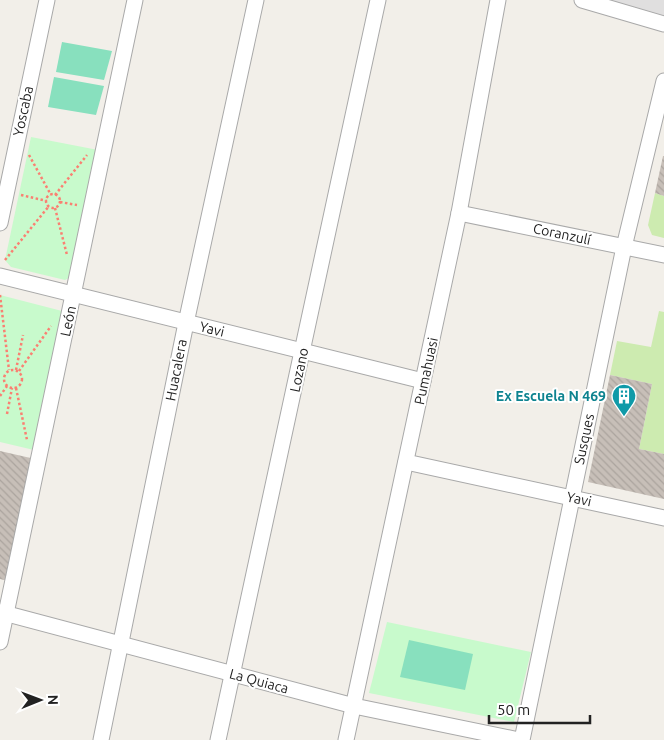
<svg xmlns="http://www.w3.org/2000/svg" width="664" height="740" font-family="Ubuntu,sans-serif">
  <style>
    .residential { fill: #e0dfdf }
    .grass { fill: #cdebb0 }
    .park { fill: #c8facc }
    .pitch { fill: #88e0be }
    .building { fill: url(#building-back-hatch) }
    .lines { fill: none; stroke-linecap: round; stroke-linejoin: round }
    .minor-casing { stroke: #a9a9a9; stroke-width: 17 }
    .path { stroke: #fa8072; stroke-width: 2.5; stroke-dasharray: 2.5 2.5; stroke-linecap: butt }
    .minor { stroke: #fff; stroke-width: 15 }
    .labels { text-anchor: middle; stroke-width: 4; stroke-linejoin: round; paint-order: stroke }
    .street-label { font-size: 14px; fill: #222; stroke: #fff }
    .culture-label { font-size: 14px; font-weight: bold; fill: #0d838f; stroke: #fff; text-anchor: end }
  </style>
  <defs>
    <pattern id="building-back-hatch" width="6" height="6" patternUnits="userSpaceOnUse" patternTransform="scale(1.25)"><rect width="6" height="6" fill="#c7bfb8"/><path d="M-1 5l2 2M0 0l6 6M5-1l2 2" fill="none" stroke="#aba49e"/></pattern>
  </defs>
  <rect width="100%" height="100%" fill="#f2efe9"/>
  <path class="residential" d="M 604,0 L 664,0 L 664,18 Z"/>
  <g class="grass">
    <path d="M 655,193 L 664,196 L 664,238 L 652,235 L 648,225 Z"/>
    <path d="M 659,311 L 664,312 L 664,454 L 639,449 L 652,384 L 610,375 L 617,341 L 651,347 Z"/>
  </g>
  <g class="park">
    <path d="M 31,137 L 98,150 L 72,276 L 65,280 L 11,267 L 5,260 Z"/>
    <path d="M 0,295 L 62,311 L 34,450 L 0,442 Z"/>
    <path d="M 387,622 L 531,652 L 514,722 L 369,693 Z"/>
  </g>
  <g class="pitch">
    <path d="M 62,42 L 112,51 L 104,80 L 56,72 Z"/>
    <path d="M 54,77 L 104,86 L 96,115 L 48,107 Z"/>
    <path d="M 409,640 L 473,654 L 465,690 L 400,677 Z"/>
  </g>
  <g class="building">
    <path d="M 663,156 L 664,156 L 664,196 L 655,193 Z"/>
    <path d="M 610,375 L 652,384 L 639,449 L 664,454 L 664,499 L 588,482 Z"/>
    <path d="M 0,451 L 35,459 L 8,581 L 0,579 Z"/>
  </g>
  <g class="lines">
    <defs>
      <g id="minor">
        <path d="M 582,0 L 664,24"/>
        <path d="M 459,213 L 664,255"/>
        <path d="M 0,223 L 47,0"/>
        <path d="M 0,276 L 423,381"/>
        <path d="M 406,462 L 664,518"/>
        <path d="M 0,612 L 354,706 L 519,740"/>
        <path d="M 0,642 L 135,0"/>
        <path d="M 101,740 L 186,323 L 256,0"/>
        <path d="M 218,740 L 378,0"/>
        <path d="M 346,740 L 459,213 L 498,0"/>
        <path d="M 522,740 L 624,247 L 664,81"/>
      </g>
    </defs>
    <use href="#minor" class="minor-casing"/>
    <g class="path">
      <path d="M 29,155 L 51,195"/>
      <circle cx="53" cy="201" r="7"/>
      <path d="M 21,195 L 47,201"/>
      <path d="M 55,195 L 87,155"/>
      <path d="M 60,202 L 77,205"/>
      <path d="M 55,208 L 67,255"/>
      <path d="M 5,260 L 49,206"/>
      <path d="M 0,295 L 9,370"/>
      <circle cx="13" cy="379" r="9"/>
      <path d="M 16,370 L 23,335"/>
      <path d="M 19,371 L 51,326"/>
      <path d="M 16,388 L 27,440"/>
      <path d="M 0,396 L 7,386"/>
      <path d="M 7,414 L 12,388"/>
    </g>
    <use href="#minor" class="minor"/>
  </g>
  <defs>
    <symbol id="building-pin" viewBox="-11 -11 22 30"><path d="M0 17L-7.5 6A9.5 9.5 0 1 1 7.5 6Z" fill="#0f9aa8" stroke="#fff"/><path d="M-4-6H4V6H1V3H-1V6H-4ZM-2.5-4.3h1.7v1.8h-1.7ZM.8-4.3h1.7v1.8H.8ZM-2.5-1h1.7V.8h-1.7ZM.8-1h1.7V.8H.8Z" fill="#fff"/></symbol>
  </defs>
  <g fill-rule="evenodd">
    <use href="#building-pin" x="610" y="382" width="28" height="38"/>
  </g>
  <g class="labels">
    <g class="street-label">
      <text transform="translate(23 111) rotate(-78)" y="5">Yoscaba</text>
      <text transform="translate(562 234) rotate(12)" y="5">Coranzulí</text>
      <text transform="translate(68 321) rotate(-78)" y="5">León</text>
      <text transform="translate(212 329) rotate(13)" y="5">Yavi</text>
      <text transform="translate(176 370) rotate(-79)" y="5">Huacalera</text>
      <text transform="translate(299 370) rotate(-78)" y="5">Lozano</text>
      <text transform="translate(426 371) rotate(-78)" y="5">Pumahuasi</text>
      <text transform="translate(584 439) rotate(-78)" y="5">Susques</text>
      <text transform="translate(579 499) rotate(12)" y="5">Yavi</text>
      <text transform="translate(259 681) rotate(15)" y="5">La Quiaca</text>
    </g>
    <g class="culture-label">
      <text x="606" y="401">Ex Escuela N 469</text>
    </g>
  </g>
  <g transform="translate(40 700) rotate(89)" stroke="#ffffff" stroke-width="4" paint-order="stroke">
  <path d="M0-4L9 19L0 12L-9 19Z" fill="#222222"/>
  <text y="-8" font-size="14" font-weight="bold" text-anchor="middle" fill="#222222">N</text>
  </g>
  <path d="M489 715v8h101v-8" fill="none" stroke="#222222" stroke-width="2.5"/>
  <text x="497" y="715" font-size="15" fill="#222222" stroke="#ffffff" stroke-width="4" paint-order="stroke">50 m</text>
</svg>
